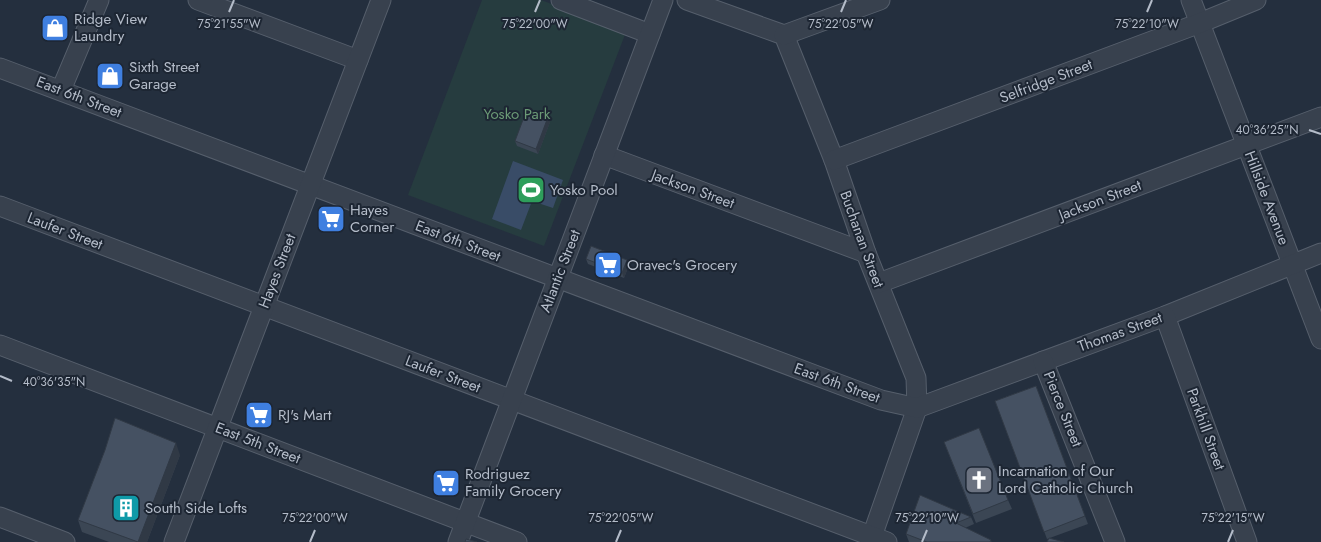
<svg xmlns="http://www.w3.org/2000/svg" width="1321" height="542" font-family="Jost,sans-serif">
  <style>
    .green { fill: #263c3f }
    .water { fill: #394c67 }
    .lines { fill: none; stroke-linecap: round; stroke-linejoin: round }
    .minor-casing { stroke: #565f6c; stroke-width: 21 }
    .minor { stroke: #38414e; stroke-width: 19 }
    .wall { fill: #3b4654 }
    .shaded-wall { fill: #303945 }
    .building { fill: #455162; stroke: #303945 }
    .ticks { fill: none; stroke: #b4bcc9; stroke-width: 2 }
    .labels { text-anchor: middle; stroke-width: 4; stroke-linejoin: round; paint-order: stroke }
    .poi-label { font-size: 15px; fill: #b4bcc9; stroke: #1d2633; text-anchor: start }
    .street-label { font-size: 15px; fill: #b4bcc9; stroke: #1d2633 }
    .park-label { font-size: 15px; fill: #6b9a76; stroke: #1d2633 }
    .ticks-label { font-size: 12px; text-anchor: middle; fill: #b4bcc9; stroke: #1d2633; stroke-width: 4; stroke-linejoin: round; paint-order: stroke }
  </style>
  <rect width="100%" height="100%" fill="#242f3e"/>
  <path class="green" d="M 482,0 L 541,0 L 626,32 L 544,246 L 408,195 Z"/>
  <path class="water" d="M 513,161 L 563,180 L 553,208 L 532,201 L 521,230 L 492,219 Z"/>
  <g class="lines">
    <defs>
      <g id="minor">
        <path d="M 198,0 L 358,60"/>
        <path d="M 561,0 L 650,34"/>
        <path d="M 687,0 L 784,35 L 834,160 L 866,253 L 916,378 L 917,408 L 870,542"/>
        <path d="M 1191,0 L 1321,339"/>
        <path d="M 784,35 L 880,0"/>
        <path d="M 0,68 L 881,400 L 917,408 L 1165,316 L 1321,253"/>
        <path d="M 61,90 L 99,0"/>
        <path d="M 604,155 L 866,253"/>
        <path d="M 834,160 L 1200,23 L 1256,0"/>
        <path d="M 0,206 L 887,542"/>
        <path d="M 879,283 L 1321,117"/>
        <path d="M 1165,316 L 1247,542"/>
        <path d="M 0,345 L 517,542"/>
        <path d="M 1043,361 L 1115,542"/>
        <path d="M 0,517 L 65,542"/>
        <path d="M 174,542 L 381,0"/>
        <path d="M 458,542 L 663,0"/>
      </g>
    </defs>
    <use href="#minor" class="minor-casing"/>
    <use href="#minor" class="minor"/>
  </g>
  <g class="wall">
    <path d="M 550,122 L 538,154 L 517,146 L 515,141 Z"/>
    <path d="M 586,259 L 627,260 L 629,265 L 624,278 L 588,264 Z"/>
    <path d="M 1036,386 L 1088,524 L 1047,539 L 995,401 Z"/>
    <path d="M 944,442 L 1008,500 L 1012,509 L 976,523 Z"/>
    <path d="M 180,455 L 147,542 L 109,542 L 82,532 L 78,520 Z"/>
    <path d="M 971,517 L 974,524 L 965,528 L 992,542 L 909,542 L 906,534 Z"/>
  </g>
  <g class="shaded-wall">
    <path d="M 548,117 L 550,122 L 538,154 L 536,149 Z"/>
    <path d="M 627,260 L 629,265 L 624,278 L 622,273 Z"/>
    <path d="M 176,443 L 180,455 L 147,542 L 138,542 Z"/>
  </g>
  <g class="building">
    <path d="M 527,109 L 548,117 L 536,149 L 515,141 Z"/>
    <path d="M 591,246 L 627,260 L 622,273 L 586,259 Z"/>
    <path d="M 1036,386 L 1085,516 L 1044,532 L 995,401 Z"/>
    <path d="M 115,418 L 176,443 L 138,542 L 78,520 L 105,450 Z"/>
    <path d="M 979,428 L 1008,500 L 973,514 L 944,442 Z"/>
    <path d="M 920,495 L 971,517 L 956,523 L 991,540 L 990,542 L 927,542 L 906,534 Z"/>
    <path d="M 1049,538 L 1064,542 L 1047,542 Z"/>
    <path d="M 466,539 L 477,542 L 465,542 Z"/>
  </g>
  <path class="ticks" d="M 229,12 L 234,0M 535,12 L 540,0M 841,12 L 846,0M 1147,12 L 1152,0M 1309,130 L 1321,134M 0,376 L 12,381M 310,542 L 315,530M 616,542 L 621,530M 922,542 L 927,530M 1228,542 L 1233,530"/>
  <defs>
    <symbol id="shop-square" viewBox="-11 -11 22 22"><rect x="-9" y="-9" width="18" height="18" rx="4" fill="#3f7fe0" stroke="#1d2633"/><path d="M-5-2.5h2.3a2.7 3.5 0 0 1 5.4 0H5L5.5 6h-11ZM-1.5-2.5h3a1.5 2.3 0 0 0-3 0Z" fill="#fff"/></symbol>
    <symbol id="stadium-square" viewBox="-11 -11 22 22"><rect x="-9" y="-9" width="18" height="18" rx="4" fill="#2e9e5b" stroke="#1d2633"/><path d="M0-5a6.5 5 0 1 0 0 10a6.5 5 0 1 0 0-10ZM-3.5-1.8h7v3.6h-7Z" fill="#fff"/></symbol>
    <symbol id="supermarket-square" viewBox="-11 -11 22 22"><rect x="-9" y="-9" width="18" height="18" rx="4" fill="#3f7fe0" stroke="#1d2633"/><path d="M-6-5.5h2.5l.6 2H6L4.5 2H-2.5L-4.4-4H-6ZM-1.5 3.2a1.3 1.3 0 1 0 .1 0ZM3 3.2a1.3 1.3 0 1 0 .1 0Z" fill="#fff"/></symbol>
    <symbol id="church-square" viewBox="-11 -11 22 22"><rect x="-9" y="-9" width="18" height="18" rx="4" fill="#6b7280" stroke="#1d2633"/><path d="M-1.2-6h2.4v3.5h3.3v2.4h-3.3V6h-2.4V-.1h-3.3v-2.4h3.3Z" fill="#fff"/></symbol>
    <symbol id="building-square" viewBox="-11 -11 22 22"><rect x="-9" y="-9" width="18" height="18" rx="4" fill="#0f9aa8" stroke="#1d2633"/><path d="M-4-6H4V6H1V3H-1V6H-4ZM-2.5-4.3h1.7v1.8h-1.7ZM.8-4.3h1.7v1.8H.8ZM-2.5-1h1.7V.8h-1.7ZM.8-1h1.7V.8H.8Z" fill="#fff"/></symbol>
  </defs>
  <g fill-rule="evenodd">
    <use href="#shop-square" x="39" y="12" width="32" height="32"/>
    <use href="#shop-square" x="94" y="60" width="32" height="32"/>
    <use href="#stadium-square" x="515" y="174" width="32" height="32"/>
    <use href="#supermarket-square" x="315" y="203" width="32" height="32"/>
    <use href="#supermarket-square" x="592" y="249" width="32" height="32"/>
    <use href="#supermarket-square" x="243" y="399" width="32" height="32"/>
    <use href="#church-square" x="963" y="464" width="32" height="32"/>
    <use href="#supermarket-square" x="430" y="467" width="32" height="32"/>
    <use href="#building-square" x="110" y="492" width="32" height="32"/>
  </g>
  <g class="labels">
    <g class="poi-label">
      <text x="74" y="24">Ridge View<tspan x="74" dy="17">Laundry</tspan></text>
      <text x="129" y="72">Sixth Street<tspan x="129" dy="17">Garage</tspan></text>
      <text x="550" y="195">Yosko Pool</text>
      <text x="350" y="215">Hayes<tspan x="350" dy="17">Corner</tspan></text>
      <text x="627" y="270">Oravec's Grocery</text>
      <text x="278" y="420">RJ's Mart</text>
      <text x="998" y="476">Incarnation of Our<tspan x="998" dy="17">Lord Catholic Church</tspan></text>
      <text x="465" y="479">Rodriguez<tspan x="465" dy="17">Family Grocery</tspan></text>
      <text x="145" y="513">South Side Lofts</text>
    </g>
    <g class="street-label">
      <text transform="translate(1046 81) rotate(-21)" y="5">Selfridge Street</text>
      <text transform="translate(79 97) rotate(21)" y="5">East 6th Street</text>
      <text transform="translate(693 189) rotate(20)" y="5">Jackson Street</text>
      <text transform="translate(1267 198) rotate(69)" y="5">Hillside Avenue</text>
      <text transform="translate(1100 200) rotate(-21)" y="5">Jackson Street</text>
      <text transform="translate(65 231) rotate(21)" y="5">Laufer Street</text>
      <text transform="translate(862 239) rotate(70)" y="5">Buchanan Street</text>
      <text transform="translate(458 241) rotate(21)" y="5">East 6th Street</text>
      <text transform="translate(277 271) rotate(-69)" y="5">Hayes Street</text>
      <text transform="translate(560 271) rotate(-69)" y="5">Atlantic Street</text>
      <text transform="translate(1120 332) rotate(-20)" y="5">Thomas Street</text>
      <text transform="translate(443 374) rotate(21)" y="5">Laufer Street</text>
      <text transform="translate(837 383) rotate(20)" y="5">East 6th Street</text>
      <text transform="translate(1063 409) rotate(68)" y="5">Pierce Street</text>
      <text transform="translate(1206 429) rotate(70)" y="5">Parkhill Street</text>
      <text transform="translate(258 443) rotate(21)" y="5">East 5th Street</text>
    </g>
    <g class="park-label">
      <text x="517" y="119">Yosko Park</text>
    </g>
  </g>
  <g class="ticks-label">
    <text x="841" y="28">75°22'05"W</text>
    <text x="1147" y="28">75°22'10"W</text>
    <text x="229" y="28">75°21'55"W</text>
    <text x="535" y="28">75°22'00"W</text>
    <text x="1267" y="134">40°36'25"N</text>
    <text x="54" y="386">40°36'35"N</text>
    <text x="315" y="522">75°22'00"W</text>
    <text x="621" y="522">75°22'05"W</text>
    <text x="927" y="522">75°22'10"W</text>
    <text x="1233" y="522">75°22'15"W</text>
  </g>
</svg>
